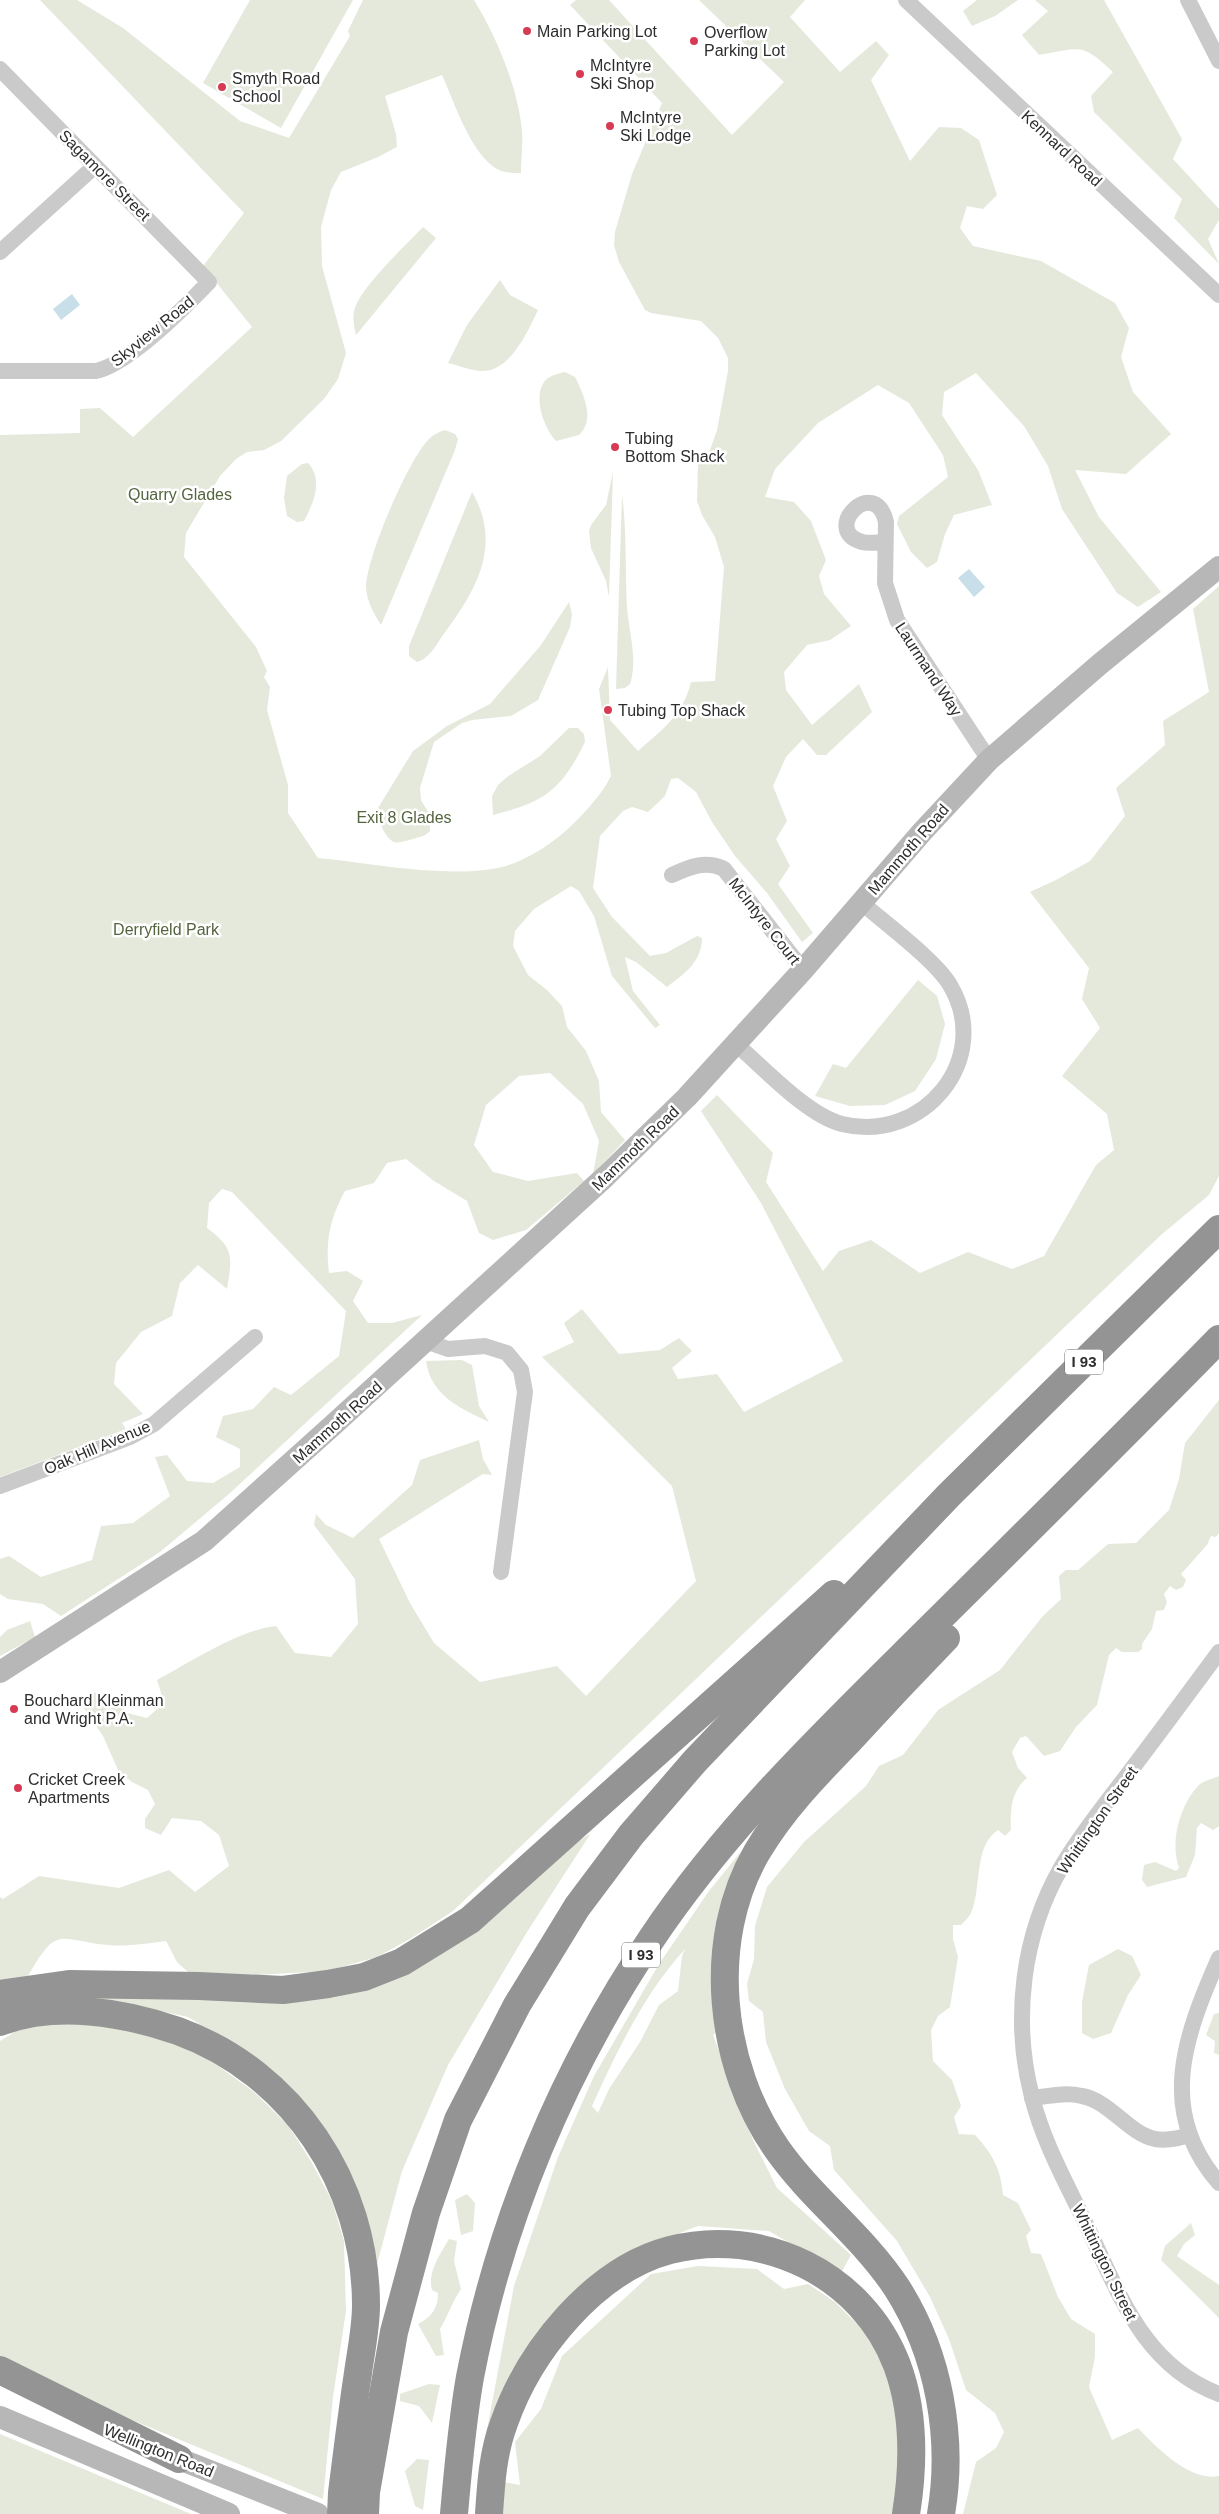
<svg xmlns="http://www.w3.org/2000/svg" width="1219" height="2514" font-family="Arial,sans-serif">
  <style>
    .green { fill: #e4e9db; fill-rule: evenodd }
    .water { fill: #c8dee8 }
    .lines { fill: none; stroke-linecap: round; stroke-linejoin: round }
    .street { stroke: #cacaca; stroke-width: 16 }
    .secondary { stroke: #b7b7b7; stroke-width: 22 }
    .highway { stroke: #949494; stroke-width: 28 }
    .poi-dot { fill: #d73b54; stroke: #fff; stroke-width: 2 }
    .labels { text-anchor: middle; stroke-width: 5; stroke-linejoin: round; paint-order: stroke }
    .shield { fill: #fff; stroke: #6c6c6c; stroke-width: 1 }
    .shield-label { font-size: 15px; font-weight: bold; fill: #2d2d2d }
    .poi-label { font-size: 16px; fill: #2d2d2d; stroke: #fff; text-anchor: start }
    .street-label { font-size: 16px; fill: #2d2d2d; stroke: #fff }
    .park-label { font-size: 16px; fill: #53643e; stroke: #fff }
  </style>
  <rect width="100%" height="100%" fill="#fff"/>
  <g class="green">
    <path d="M 40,0 L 77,0 L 123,28 L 240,121 L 289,138 L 350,36 L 348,31 L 363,0 L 474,0 C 495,34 516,83 521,123 C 524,139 521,157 521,173 C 514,173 505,173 499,170 C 471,156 454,101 442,75 L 385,96 L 396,134 L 397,147 L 378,157 L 341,172 L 331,190 L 321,227 L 322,266 L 346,353 L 338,379 L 324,399 L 281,441 L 264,450 L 247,452 L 236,459 L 220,476 L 186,533 L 184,557 L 256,647 L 267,671 L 264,677 L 270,687 L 267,710 L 288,785 L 288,813 L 318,858 C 371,863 459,881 509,865 C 532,857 556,841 573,824 C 587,810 602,794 611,776 L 599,689 L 608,667 L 610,720 L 638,751 C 663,729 683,715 691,682 L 715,681 L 724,567 L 715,537 L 702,515 L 697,501 L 698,463 L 710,450 L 717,430 L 728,371 L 728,358 L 718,338 L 701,321 L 651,313 L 645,310 L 619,262 L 614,245 L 615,232 L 632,174 L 662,103 L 570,5 L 576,0 L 609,0 L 732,135 L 784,82 L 699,0 L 805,0 L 790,17 L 840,72 L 876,41 L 889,55 L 871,80 L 910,161 L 939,127 L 961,128 L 979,140 L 997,195 L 983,209 L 967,206 L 960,228 L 973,246 L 1041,261 L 1115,303 L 1129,328 L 1121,357 L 1133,392 L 1171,434 L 1126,474 L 1075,470 L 1099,517 L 1161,592 L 1138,607 L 1117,593 L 1062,509 L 1048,466 L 1024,426 L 976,373 L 944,392 L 942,415 L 978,470 L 992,505 L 954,515 L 945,534 L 937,562 L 927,568 L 911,552 L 897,524 L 899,516 L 948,477 L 943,455 L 909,403 L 878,385 L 818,423 L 775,469 L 765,497 L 794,502 L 811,521 L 826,560 L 819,576 L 824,594 L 851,626 L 830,640 L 807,645 L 784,672 L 786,690 L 812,725 L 859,684 L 872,712 L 826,755 L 817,755 L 803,739 L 786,757 L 773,786 L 787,821 L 776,839 L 790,866 L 778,884 L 813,933 L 802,942 L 767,893 L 735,856 L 712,822 L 696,792 L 678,778 L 671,779 L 665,796 L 648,812 L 632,807 L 623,811 L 600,836 L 593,888 L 612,917 L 650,956 L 666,953 L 697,936 L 702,938 C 702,962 684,974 667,987 L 636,962 L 625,957 L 633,991 L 660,1025 L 655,1028 L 612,976 L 594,916 L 579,891 L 571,886 L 534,909 L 515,931 L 513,946 L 528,975 L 547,990 L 562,1006 L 567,1027 L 586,1051 L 599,1081 L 601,1112 L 625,1140 L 593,1174 L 599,1141 L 583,1104 L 550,1073 L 519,1076 L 486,1105 L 474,1145 L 493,1172 L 528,1181 L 577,1173 L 584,1181 L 526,1230 L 493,1240 L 479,1233 L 467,1201 L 434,1181 L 406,1159 L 387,1163 L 374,1183 L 345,1191 C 330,1218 325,1242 329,1273 L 347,1271 L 363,1281 L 353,1301 L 368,1323 L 392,1323 L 422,1315 L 229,1494 L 160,1552 L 61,1616 L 43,1604 L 8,1599 L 0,1594 L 0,1559 L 9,1556 L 41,1577 L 92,1560 L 101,1526 L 133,1523 L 170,1496 L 155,1457 L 167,1455 L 187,1481 L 213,1483 L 240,1467 L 240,1449 L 216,1437 L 223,1416 L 253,1409 L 274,1387 L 291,1395 L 339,1356 L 346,1311 L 232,1192 L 222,1189 L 209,1203 L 207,1228 C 235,1249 232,1257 227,1289 L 198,1265 L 180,1283 L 172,1316 L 141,1332 L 116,1363 L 114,1384 L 143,1414 L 122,1423 L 126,1429 L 0,1477 L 0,435 L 80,433 L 80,409 L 100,408 L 133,437 L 252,327 L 203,266 L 244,213 Z"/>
    <path d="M 250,0 L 353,0 L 281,128 L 203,83 Z"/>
    <path d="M 977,0 L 1018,0 L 995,16 L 972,26 L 963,11 Z"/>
    <path d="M 1035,0 L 1104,0 L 1182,139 L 1173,159 L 1219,209 L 1219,220 L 1208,239 L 1219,264 L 1174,218 L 1182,199 L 1094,112 L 1091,96 L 1113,72 C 1081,42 1081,48 1039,55 L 1022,35 L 1048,11 Z"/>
    <path d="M 423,227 L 436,238 L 356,335 C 354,326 352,317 355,308 C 362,286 406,245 423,227 Z"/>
    <path d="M 500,280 L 510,295 L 538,310 C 528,331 510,372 482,371 C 471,371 458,365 448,363 L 467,325 Z"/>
    <path d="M 565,372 L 575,377 C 583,393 596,420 579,435 L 556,441 C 544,428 533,398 544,382 C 548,376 557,374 565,372 Z"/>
    <path d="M 445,430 L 455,434 L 458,439 L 455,450 L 381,625 C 374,614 366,600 366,586 C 367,556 408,460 429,439 C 434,434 439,432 445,430 Z"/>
    <path d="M 308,463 C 324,480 313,504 304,521 L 297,522 L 287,516 L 284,498 L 287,476 L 302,464 Z"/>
    <path d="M 613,472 L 609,597 L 606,581 L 591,548 L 589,531 L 591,525 L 606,505 Z"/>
    <path d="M 472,492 C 503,545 476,591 443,635 C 437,644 429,659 417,662 L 409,656 L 409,646 Z"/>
    <path d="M 622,495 C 627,532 625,570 627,607 C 629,632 638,660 630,684 L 625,688 L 616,689 Z"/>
    <path d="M 1219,586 L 1219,1176 L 1209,1195 L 1161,1235 L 453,1911 L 410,1939 L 377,1957 L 327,1971 L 255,1975 L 188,1972 L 177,1962 L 166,1941 C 148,1943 127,1947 108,1945 C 57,1940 58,1924 28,1976 L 0,1983 L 0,1897 L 3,1899 L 39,1876 L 119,1888 L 169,1870 L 195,1892 L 229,1866 L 219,1835 L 201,1821 L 172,1818 L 161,1835 L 145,1828 L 145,1819 L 155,1804 L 148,1790 L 132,1782 L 119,1772 L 103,1736 L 80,1702 L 91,1692 L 107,1695 L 127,1713 L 147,1718 L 164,1703 L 157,1680 C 191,1662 239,1630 276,1626 L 295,1653 L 331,1657 L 358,1624 L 355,1579 L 314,1525 L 316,1514 L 326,1525 L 353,1538 L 412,1485 L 420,1460 L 479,1440 L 483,1459 L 492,1475 L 483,1474 L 379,1539 L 410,1603 L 434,1643 L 480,1682 L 557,1666 L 586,1696 L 696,1581 L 672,1486 L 542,1357 L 574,1342 L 564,1323 L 582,1309 L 619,1354 L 660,1350 L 679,1338 L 692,1351 L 672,1368 L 678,1379 L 717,1374 L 744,1412 L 843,1361 L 761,1203 L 701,1111 L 717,1095 L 773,1153 L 766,1182 L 823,1271 L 839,1251 L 871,1240 L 920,1273 L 968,1252 L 1012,1269 L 1044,1256 L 1096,1165 L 1114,1150 L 1107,1114 L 1062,1076 L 1100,1028 L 1082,999 L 1089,968 L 1030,892 L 1056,880 L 1090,861 L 1125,816 L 1116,788 L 1165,745 L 1163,721 L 1209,692 L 1193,609 Z"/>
    <path d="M 569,602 L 572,614 L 570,627 L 538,700 L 511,716 L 472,720 L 462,723 L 434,742 L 420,788 L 421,800 L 430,815 L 430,831 C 426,836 419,837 413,839 C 407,840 399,844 394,842 C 384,838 377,817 378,808 L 413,751 L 447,726 L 490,704 L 541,645 Z"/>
    <path d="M 569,728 L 578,728 L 584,734 L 585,742 C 561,791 544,802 493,815 L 492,796 L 498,785 L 507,777 L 540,756 Z"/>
    <path d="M 918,980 L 937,996 L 945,1024 L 936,1059 L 915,1091 L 885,1105 L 850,1106 L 815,1096 L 833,1064 L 846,1068 Z"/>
    <path d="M 462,1360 L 472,1365 L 479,1406 L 489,1422 C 460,1408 431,1396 426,1361 Z"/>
    <path d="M 1219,1400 L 1219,1533 L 1216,1537 L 1211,1536 L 1207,1545 L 1181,1574 L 1186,1580 L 1183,1587 L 1176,1590 L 1170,1586 L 1164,1594 L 1167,1602 L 1164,1610 L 1156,1611 L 1152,1629 L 1142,1644 L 1142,1649 L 1138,1652 L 1122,1652 L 1116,1648 L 1109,1655 L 1097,1705 L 1076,1727 L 1060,1751 L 1044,1756 L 1026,1736 L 1020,1738 L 1012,1752 L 1018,1768 L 1027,1778 C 1011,1791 1010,1811 1011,1830 L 1005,1836 L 998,1830 C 973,1846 982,1889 971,1913 C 969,1917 964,1922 961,1925 L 953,1925 L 953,1939 L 958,1957 L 950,2007 L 938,2016 L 931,2030 L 933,2061 L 952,2080 L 961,2106 L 954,2117 L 959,2134 L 975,2135 C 993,2154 1001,2170 1003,2195 L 1018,2203 L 1031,2230 L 1026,2236 L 1031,2253 L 1041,2254 L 1058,2297 L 1071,2319 L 1095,2334 L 1095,2357 L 1089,2387 L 1112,2440 L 1138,2428 C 1156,2447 1190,2482 1219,2476 L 1219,2514 L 963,2514 L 976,2462 L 996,2448 L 1004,2432 L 995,2413 L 966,2390 L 949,2339 L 930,2297 L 897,2241 L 834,2170 L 830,2146 L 809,2131 L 785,2089 L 766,2042 L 763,2012 L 749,2001 L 747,1984 L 754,1959 L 755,1926 L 767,1887 L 804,1842 L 866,1786 L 879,1766 L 903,1755 L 938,1710 L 1000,1670 L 1042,1617 L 1061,1599 L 1059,1576 L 1066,1570 L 1078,1570 L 1108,1544 L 1136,1543 L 1169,1510 L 1179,1479 L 1185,1443 Z"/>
    <path d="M 30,1621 L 35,1637 L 0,1656 L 0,1637 L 7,1630 Z"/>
    <path d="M 1219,1776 L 1219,1826 L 1213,1830 L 1201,1823 L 1197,1828 L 1195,1855 L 1186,1877 L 1147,1887 L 1142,1880 L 1144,1865 L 1155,1862 L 1176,1871 L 1179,1868 C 1170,1842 1179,1807 1198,1786 C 1202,1781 1213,1779 1219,1776 Z"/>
    <path d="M 591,1833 L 527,1932 L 448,2065 L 402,2171 L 377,2264 L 365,2214 L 252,2056 L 188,2017 L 138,2006 L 0,2010 L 0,2002 L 37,1993 L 352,1993 Z"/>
    <path d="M 751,1839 L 718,2030 L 713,2035 L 753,2140 L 777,2188 L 851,2255 L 841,2273 L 769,2231 L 698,2226 L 648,2245 L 627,2259 L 485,2440 L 514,2286 L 558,2157 L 594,2076 L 659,1964 L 709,1891 ZM 685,1949 L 682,1956 L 678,1991 L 659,2005 L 640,2042 L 609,2089 L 598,2113 L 592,2106 C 617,2051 644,1994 685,1949 Z"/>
    <path d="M 1118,1949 L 1132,1956 L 1141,1975 L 1128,1995 L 1111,2033 L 1093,2039 L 1082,2033 L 1082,2002 L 1089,1965 Z"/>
    <path d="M 1219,2013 L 1219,2055 L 1214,2053 L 1215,2041 L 1206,2035 L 1214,2014 Z"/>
    <path d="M 68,2021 L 151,2031 L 214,2063 L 254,2092 L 288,2125 L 312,2163 L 332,2201 L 344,2241 L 346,2311 L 333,2397 L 323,2499 L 103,2408 L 0,2357 L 0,2041 L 18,2030 Z"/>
    <path d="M 467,2194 L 475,2203 L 473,2231 L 461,2235 L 455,2200 Z"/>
    <path d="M 1191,2223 L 1195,2235 L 1184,2244 L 1177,2256 L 1219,2285 L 1219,2318 L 1161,2260 L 1165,2246 Z"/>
    <path d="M 449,2239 L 457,2241 L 454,2261 L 461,2289 C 452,2302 448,2316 440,2329 L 444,2355 L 436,2356 L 418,2324 C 432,2317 438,2308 438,2293 L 432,2290 C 427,2272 440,2255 449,2239 Z"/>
    <path d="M 698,2266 L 757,2269 L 784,2289 L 808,2284 L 835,2302 L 857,2324 L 864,2321 L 898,2398 L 899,2514 L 503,2514 L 504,2482 L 520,2485 L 515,2442 L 541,2409 L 562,2356 L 651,2274 Z"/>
    <path d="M 429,2384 L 440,2385 L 432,2423 L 419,2406 L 400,2401 L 400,2394 Z"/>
    <path d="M 0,2434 L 191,2514 L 0,2514 Z"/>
    <path d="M 417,2459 L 429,2460 L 423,2510 L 415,2506 L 405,2471 Z"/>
  </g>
  <g class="water">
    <path d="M 72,294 L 80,305 L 61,320 L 53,309 Z"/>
    <path d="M 969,569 L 985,587 L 974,597 L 958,578 Z"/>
  </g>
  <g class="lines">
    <g class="street">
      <path d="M 906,0 L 1219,295"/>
      <path d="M 1188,0 L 1219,61"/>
      <path d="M 0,69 L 209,282 C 185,307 129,364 96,371 L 0,371"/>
      <path d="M 0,252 L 95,166"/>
      <path d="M 885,542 C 878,542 869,544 862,542 C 820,530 875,474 886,522 L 885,583 L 897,620 L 989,760"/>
      <path d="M 672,875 C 689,867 706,860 724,869 L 803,970"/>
      <path d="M 737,1045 C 765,1069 807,1115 842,1124 C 923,1144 994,1059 950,985 C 935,960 886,924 862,903"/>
      <path d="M 425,1341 L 448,1349 L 485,1346 L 507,1353 L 521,1370 L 525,1392 L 501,1572"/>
      <path d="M 0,1486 L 130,1437 L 154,1424 L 255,1337"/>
      <path d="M 1219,1652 C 1188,1694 1157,1736 1125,1778 C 1104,1806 1080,1835 1062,1866 C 1022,1935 1012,2020 1032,2097 C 1044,2146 1071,2191 1092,2237 C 1122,2301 1147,2367 1219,2394"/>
      <path d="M 1219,1958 C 1185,2035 1156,2111 1219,2183"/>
      <path d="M 1032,2098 C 1049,2096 1065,2092 1082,2096 C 1110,2101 1129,2134 1155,2139 C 1167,2141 1178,2138 1190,2135"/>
    </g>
    <g class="secondary">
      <path d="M 0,1672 L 204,1541 L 332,1426 L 606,1176 L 687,1097 L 803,970 L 922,832 L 989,760 L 1100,664 L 1219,567"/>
      <path d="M 0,2417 L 229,2514"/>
      <path d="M 164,2453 L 318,2514"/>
    </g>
    <g class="highway">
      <path d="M 0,1994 L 69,1984 L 199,1986 L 283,1990 L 328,1984 L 364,1977 L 402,1962 L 470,1920 L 834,1594"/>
      <path d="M 0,2022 C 56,2001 123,2012 178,2031 C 293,2073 366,2184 366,2305 C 366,2328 361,2351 358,2373 C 352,2413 347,2453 342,2493 L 341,2514"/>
      <path d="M 0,2370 L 179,2459"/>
      <path d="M 365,2514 L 366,2492 L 394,2332 L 426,2213 L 458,2120 L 517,2005 L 577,1907 L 631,1835 L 695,1761 L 949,1495 L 1219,1229"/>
      <path d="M 454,2514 C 458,2468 462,2422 470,2377 C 500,2221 563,2070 652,1938 C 727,1826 826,1731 922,1636 C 1021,1538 1121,1439 1219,1339"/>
      <path d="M 489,2514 C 491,2483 493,2452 504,2423 C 529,2351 594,2270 670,2250 C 763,2226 863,2275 897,2365 C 915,2413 914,2464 906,2514"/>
      <path d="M 941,2514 C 954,2438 939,2354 897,2288 C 863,2236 812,2199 777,2149 C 719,2066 705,1941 757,1852 C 782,1810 814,1777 848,1742 C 880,1707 913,1672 946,1638"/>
    </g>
  </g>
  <g class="poi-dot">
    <circle cx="527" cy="31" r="5"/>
    <circle cx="694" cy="41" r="5"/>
    <circle cx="580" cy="74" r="5"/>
    <circle cx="222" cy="87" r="5"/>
    <circle cx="610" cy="126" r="5"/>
    <circle cx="615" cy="447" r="5"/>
    <circle cx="608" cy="710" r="5"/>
    <circle cx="14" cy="1709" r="5"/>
    <circle cx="18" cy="1788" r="5"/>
  </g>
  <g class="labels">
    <g class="shield">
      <rect x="1065" y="1349.5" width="38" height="25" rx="4"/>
      <rect x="622" y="1942.5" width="38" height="25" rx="4"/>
    </g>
    <g class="shield-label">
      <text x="1084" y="1367">I 93</text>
      <text x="641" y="1960">I 93</text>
    </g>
    <g class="poi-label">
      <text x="537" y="37">Main Parking Lot</text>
      <text x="704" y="38">Overflow<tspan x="704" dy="18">Parking Lot</tspan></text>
      <text x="590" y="71">McIntyre<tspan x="590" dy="18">Ski Shop</tspan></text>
      <text x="232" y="84">Smyth Road<tspan x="232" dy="18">School</tspan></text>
      <text x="620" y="123">McIntyre<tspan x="620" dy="18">Ski Lodge</tspan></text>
      <text x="625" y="444">Tubing<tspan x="625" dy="18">Bottom Shack</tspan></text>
      <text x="618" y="716">Tubing Top Shack</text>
      <text x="24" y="1706">Bouchard Kleinman<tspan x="24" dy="18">and Wright P.A.</tspan></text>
      <text x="28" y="1785">Cricket Creek<tspan x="28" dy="18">Apartments</tspan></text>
    </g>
    <g class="street-label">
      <text transform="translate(1062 148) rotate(43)" y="6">Kennard Road</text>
      <text transform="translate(105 175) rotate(45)" y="6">Sagamore Street</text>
      <text transform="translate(152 331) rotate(-39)" y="6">Skyview Road</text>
      <text transform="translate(929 669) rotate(57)" y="6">Laurmand Way</text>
      <text transform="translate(908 849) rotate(-49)" y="6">Mammoth Road</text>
      <text transform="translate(765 921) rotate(52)" y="6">McIntyre Court</text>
      <text transform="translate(635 1148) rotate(-44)" y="6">Mammoth Road</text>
      <text transform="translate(337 1422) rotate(-42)" y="6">Mammoth Road</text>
      <text transform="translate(97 1447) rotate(-23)" y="6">Oak Hill Avenue</text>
      <text transform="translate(1097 1820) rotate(-55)" y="6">Whittington Street</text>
      <text transform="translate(1105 2262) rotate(64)" y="6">Whittington Street</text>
      <text transform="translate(159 2450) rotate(22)" y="6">Wellington Road</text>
    </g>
    <g class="park-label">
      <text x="180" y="500">Quarry Glades</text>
      <text x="404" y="823">Exit 8 Glades</text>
      <text x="166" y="935">Derryfield Park</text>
    </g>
  </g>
</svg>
